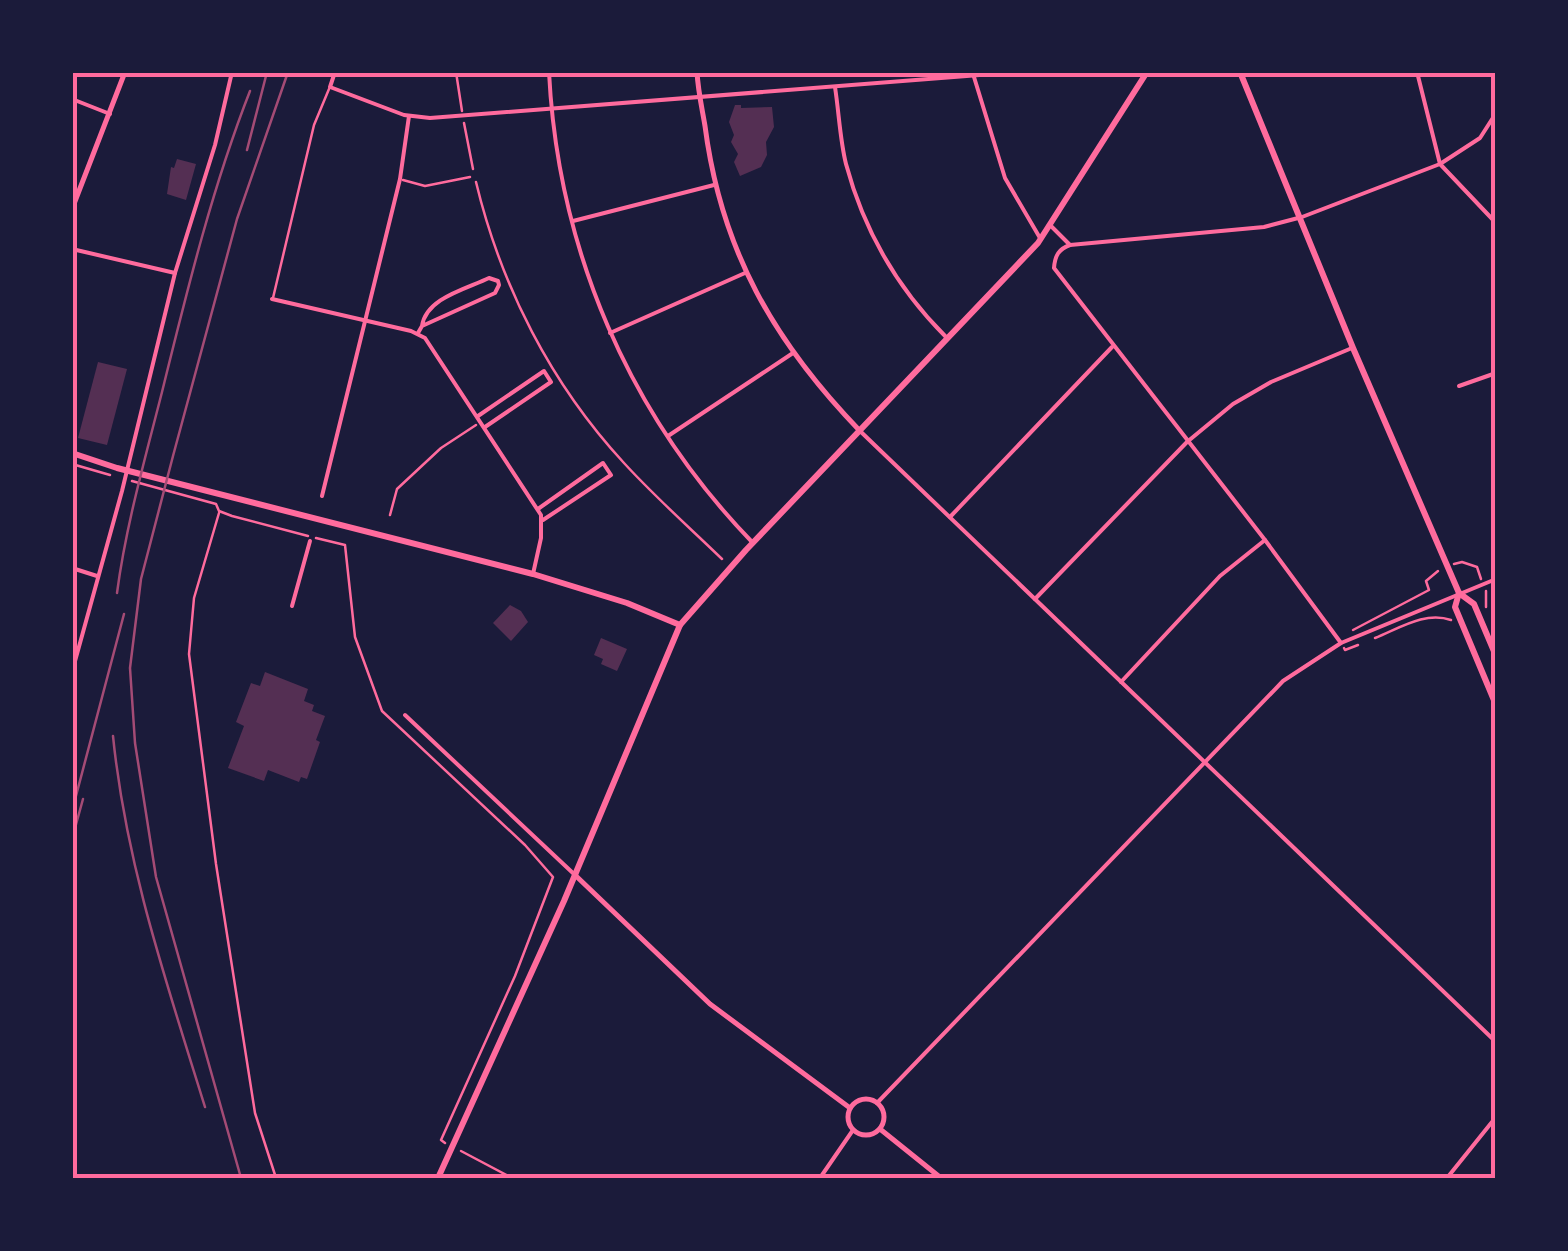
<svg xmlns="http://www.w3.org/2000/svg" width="1568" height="1251" font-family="Roboto,sans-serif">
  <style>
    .building { fill: #542f53 }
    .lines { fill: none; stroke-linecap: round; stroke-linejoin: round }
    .path { stroke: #ff6b9d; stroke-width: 2.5 }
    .service { stroke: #ff6b9d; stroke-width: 2.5 }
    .minor { stroke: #ff6b9d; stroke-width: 4 }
    .tertiary { stroke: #ff6b9d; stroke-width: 5 }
    .secondary { stroke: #ff6b9d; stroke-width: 6 }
    .rail { stroke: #a44b75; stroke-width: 2.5 }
    .neatline { fill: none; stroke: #ff6b9d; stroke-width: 4 }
  </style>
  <rect width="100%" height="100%" fill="#1b1b3a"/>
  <g class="building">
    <path d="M 735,105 L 741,105 L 741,108 L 772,107 L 774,127 L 766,142 L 767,155 L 761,167 L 740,176 L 734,162 L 738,154 L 731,142 L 734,135 L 729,122 Z"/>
    <path d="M 177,159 L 196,164 L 186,200 L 167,194 L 171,167 L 174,168 Z"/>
    <path d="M 98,362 L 127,369 L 107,445 L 78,438 Z"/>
    <path d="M 510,605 L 521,611 L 528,622 L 511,641 L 493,623 Z"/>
    <path d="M 601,638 L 627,649 L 617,671 L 601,664 L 603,659 L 594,655 Z"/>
    <path d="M 265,672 L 308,689 L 304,701 L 314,705 L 312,711 L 325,716 L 316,740 L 320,742 L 307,779 L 301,777 L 299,782 L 268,770 L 264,781 L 228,768 L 244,726 L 236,722 L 251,683 L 260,686 Z"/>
  </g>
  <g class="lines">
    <g class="path">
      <path d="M 456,72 L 462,111"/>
      <path d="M 464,123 L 473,169"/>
      <path d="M 476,182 C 501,286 551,384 624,463 C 655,497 689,527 722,559"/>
      <path d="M 72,464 L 110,475"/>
      <path d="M 132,481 L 216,504 L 219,511 L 232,516 L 308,536"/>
      <path d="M 219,513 L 194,598 L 189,654 L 216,864 L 255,1113 L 276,1178"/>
      <path d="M 390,515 L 397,489 L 441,448 L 476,425"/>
      <path d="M 316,538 L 345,545 L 355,637 L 382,711 L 525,845 L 553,877 L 515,976 L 441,1140 L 445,1143"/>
      <path d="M 1454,564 L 1462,562 L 1477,567 L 1481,579"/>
      <path d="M 1486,607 L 1486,591"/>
      <path d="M 1353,630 L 1429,590 L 1426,581 L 1438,571"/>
      <path d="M 1375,638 C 1400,628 1425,611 1451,620"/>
      <path d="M 1344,648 L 1345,650 L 1358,645"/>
      <path d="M 461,1151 L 512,1178"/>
    </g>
    <g class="service">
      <path d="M 403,180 L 425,186 L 470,177"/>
      <path d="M 273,298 L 314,125 L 329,89"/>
    </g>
    <g class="minor">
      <path d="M 335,72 L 330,87 L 404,115 L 430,118 L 1018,72"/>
      <path d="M 549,72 C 558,250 629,415 753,543"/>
      <path d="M 1417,72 L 1440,164 L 1496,223"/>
      <path d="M 974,77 L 1005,178 L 1040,238"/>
      <path d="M 835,87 C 839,113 840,140 846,164 C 864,231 898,289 946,337"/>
      <path d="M 72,99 L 110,114"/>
      <path d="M 573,221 L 714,185"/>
      <path d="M 1050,225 L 1070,245"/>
      <path d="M 72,249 L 175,273"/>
      <path d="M 272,299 L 411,331 L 425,338 L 541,515 L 541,538 L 533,574"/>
      <path d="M 418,333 L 422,326 L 495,293 L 499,285 L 498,281 L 489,278 C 466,289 426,298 422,326"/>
      <path d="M 610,333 L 745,273"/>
      <path d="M 1459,386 L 1496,373"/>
      <path d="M 478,416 L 544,371 L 551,382 L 485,427"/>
      <path d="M 860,431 L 1496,1042"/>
      <path d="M 668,436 L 793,353"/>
      <path d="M 322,496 L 400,179 L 409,116"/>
      <path d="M 538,509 L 603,463 L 611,475 L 543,520"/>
      <path d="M 950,517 L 1112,347"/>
      <path d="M 72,568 L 97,576"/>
      <path d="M 1035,599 L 1187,442 L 1233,404 L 1271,382 L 1352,348"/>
      <path d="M 292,606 L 310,541"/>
      <path d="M 1341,643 L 1265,540 L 1054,268 C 1055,255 1059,249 1070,245 L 1264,227 L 1302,217 L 1440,164 L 1480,138 L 1496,113"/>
      <path d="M 72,672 L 122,491 L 175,273 L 215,145 L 232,72"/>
      <path d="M 1121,682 L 1220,576 L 1265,540"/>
      <path d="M 405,715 L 575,875"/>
      <path d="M 877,1103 L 1283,681 L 1341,643 L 1496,579"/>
      <path d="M 820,1178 L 853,1130"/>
      <path d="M 1447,1178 L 1496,1117"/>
    </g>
    <g class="tertiary">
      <path d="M 697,72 C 698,91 702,108 705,126 C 721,250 774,342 860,431"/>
      <path d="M 72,209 L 125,72"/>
      <path d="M 575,875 L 710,1004 L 850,1108"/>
      <circle cx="866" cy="1117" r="18"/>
      <path d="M 880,1129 L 941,1178"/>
    </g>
    <g class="secondary">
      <path d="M 1240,72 L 1353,348 L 1459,593 L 1474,604 L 1496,656"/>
      <path d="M 72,453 L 117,468 L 533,574 L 627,603 L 680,625"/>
      <path d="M 1459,593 L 1455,607 L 1496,705"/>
      <path d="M 438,1178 L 564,901 L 680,625 L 746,550 L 1038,243 L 1147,72"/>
    </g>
    <g class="rail">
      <path d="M 247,150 L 267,72"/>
      <path d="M 117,593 C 126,525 145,459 162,392 C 187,291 212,188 250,91"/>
      <path d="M 113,736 C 126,865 167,984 205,1107"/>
      <path d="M 72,811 L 124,614"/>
      <path d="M 72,839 L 83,799"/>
      <path d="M 241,1178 L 156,877 L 135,743 L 130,668 L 141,579 L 173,456 L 237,219 L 288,72"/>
    </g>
  </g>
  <rect width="1568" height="1251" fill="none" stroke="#1b1b3a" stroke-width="150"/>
  <rect x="75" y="75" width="1418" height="1101" class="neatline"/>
</svg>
